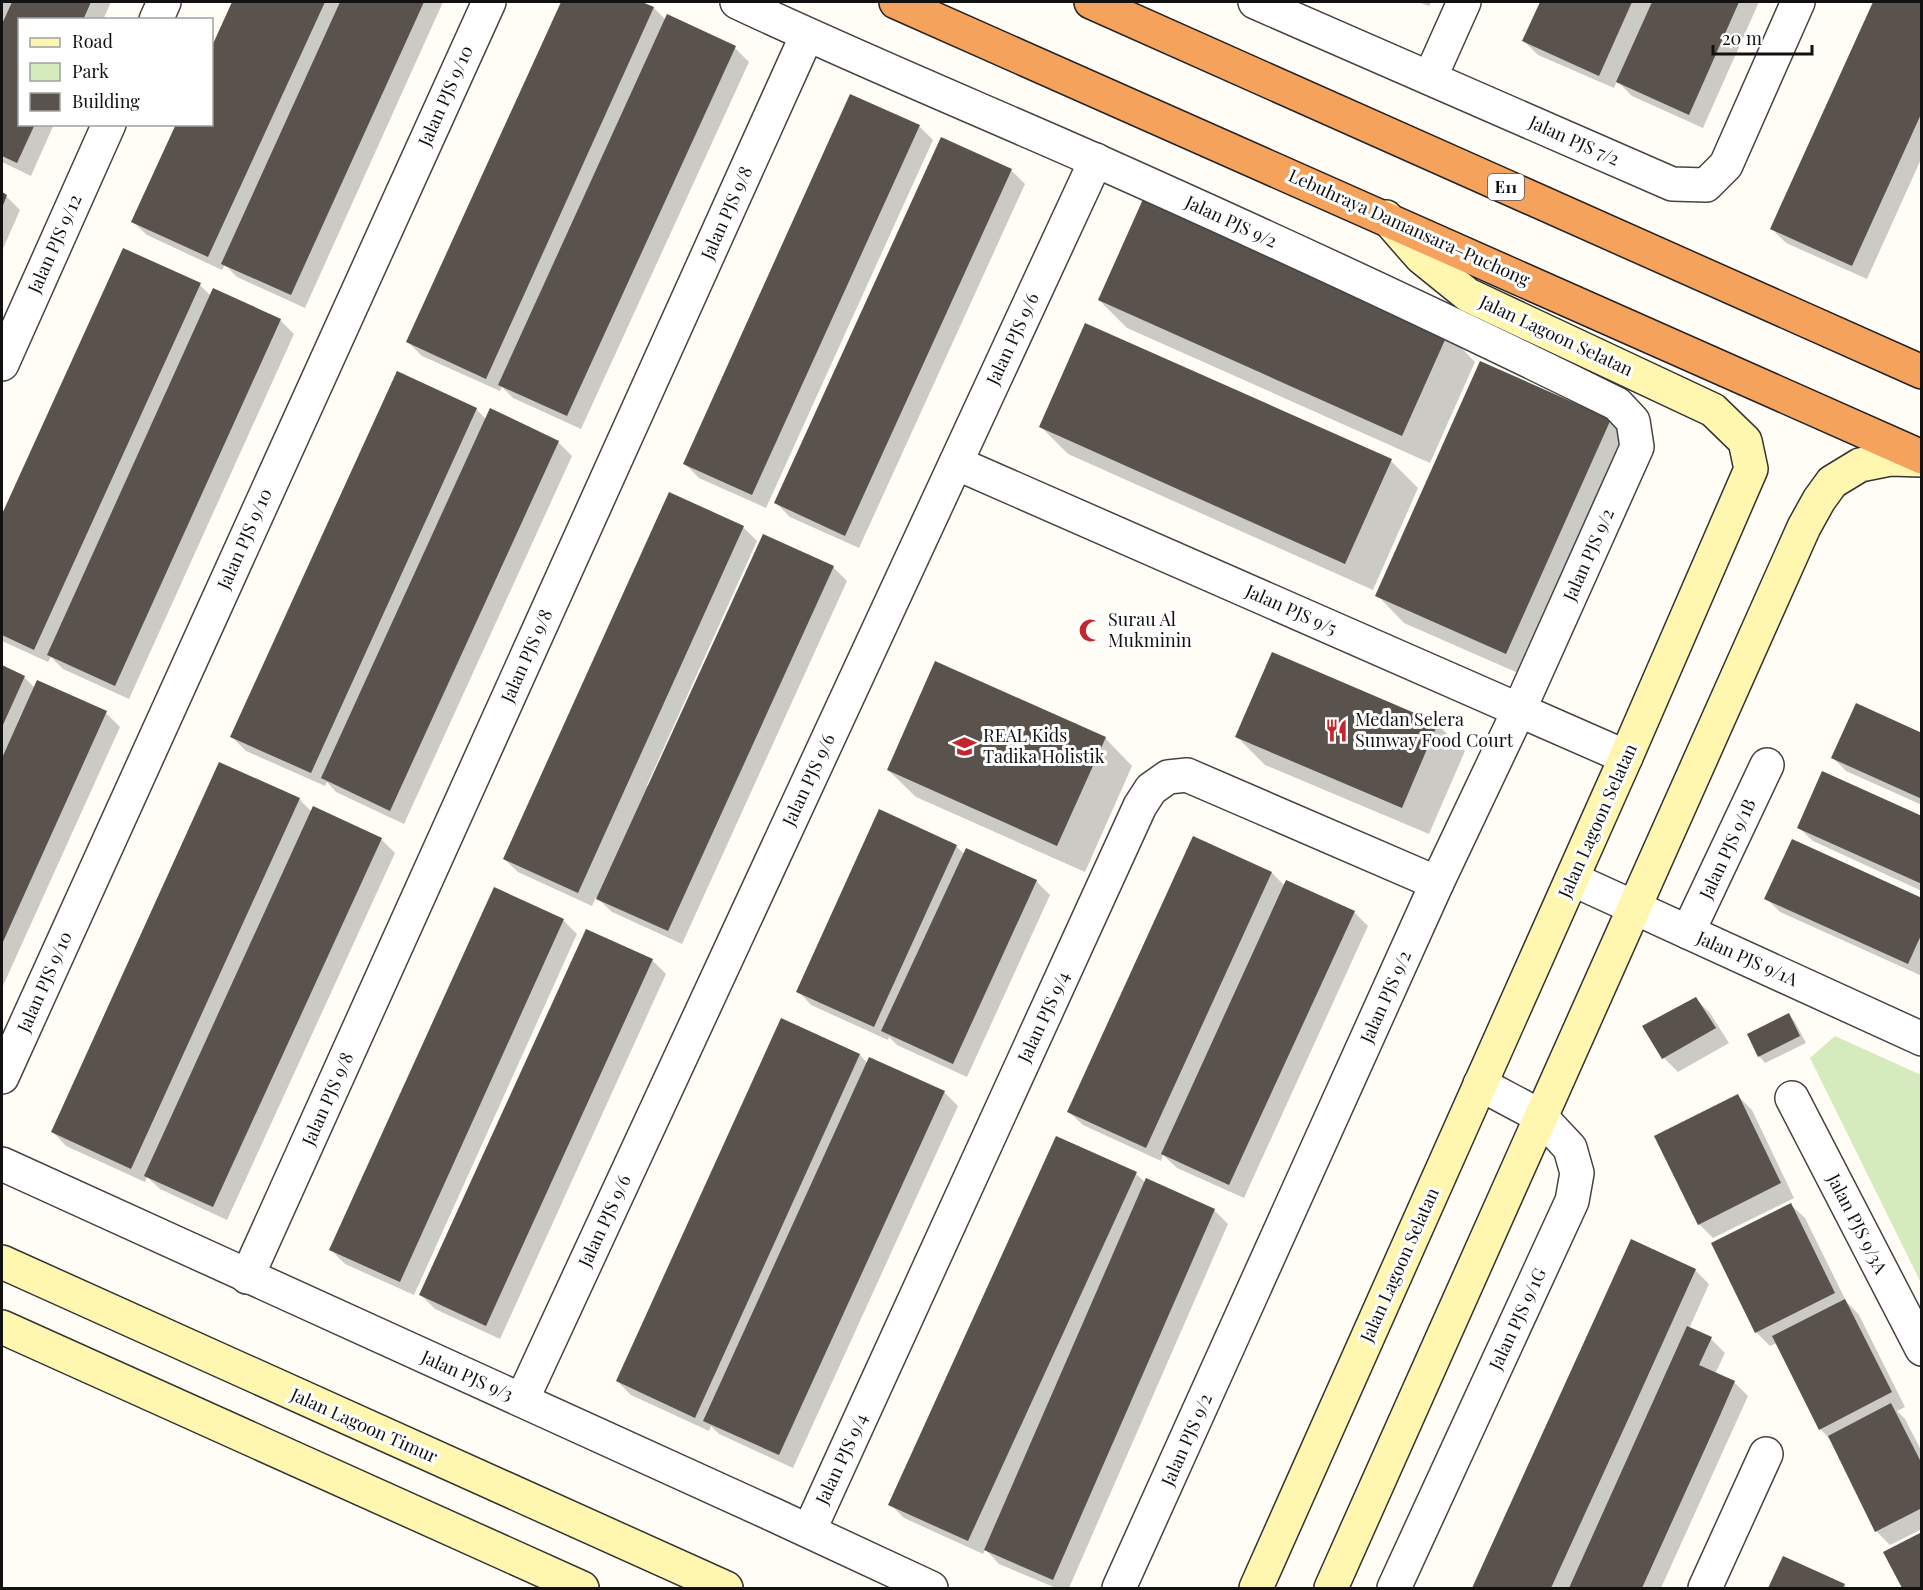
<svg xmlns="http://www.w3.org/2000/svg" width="1923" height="1590" font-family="'Playfair Display',serif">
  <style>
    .green { fill: #d5ebbd }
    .shadow { fill: #0003 }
    .building { fill: #5a524d }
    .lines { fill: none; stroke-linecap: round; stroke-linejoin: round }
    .minor-casing { stroke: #444; stroke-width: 36 }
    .secondary-casing { stroke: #333; stroke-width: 36 }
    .motorway-casing { stroke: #222; stroke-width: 36 }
    .minor { stroke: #fff; stroke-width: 33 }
    .secondary { stroke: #fff6b0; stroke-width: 33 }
    .motorway { stroke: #f5a25d; stroke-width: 33 }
    .labels { text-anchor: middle; stroke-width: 6; stroke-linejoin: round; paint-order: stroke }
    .shield { fill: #fff; stroke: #585858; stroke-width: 1.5 }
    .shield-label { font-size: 16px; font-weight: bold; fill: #111 }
    .street-label { font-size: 18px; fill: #111; stroke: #fff }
    .poi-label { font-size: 18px; fill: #111; stroke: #fff; text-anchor: start }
  </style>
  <rect width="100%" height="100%" fill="#fffdf5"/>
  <path class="green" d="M 1835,1036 L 1921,1075 L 1921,1283 L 1810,1058 Z"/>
  <g class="shadow">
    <path d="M 2,2 L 111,2 L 103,20 L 20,20 L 20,124 L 54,124 L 31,176 L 2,162 Z"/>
    <path d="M 233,2 L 443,2 L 305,308 L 237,277 L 225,265 L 222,270 L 147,235 L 133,222 L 212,124 L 212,49 Z"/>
    <path d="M 562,2 L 639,2 L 654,8 L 666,20 L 735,48 L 749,62 L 581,429 L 513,398 L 502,387 L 500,391 L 422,356 L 408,342 Z"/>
    <path d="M 1418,2 L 1431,2 L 1429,6 Z"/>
    <path d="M 1542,2 L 1759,2 L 1703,128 L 1632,96 L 1617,81 L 1614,88 L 1538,55 L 1524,41 Z"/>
    <path d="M 1875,2 L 1922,2 L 1922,157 L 1867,279 L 1786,243 L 1772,229 Z"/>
    <path d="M 919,126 L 933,140 L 766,508 L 699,478 L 685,464 Z"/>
    <path d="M 1011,170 L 1025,184 L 859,548 L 790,517 L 776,503 Z"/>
    <path d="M 2,194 L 6,196 L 20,210 L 2,251 Z"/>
    <path d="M 123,250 L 200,285 L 211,296 L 280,320 L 294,334 L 129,699 L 63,669 L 51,657 L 48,662 L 2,641 L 2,518 Z"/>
    <path d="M 1099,300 L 1448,334 L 1475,362 L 1430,463 L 1127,328 Z"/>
    <path d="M 476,409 L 486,419 L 558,442 L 572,456 L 404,824 L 336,792 L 327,782 L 325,786 L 246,751 L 232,737 Z"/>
    <path d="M 1610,420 L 1637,448 L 1534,680 L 1404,623 L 1377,595 Z"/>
    <path d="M 1041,427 L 1391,461 L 1418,488 L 1373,590 L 1068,454 Z"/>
    <path d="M 743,527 L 757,541 L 647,785 L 649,787 L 833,567 L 847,581 L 682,944 L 612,912 L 596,897 L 592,906 L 518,872 L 504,859 Z"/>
    <path d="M 2,667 L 24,677 L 35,688 L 106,713 L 120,727 L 2,988 Z"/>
    <path d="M 1437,724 L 1465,751 L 1429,834 L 1265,765 L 1237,737 Z"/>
    <path d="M 1922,735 L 1922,805 L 1846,771 L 1832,757 Z"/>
    <path d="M 1105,738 L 1132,766 L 1085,872 L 916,797 L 888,770 Z"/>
    <path d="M 299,799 L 312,812 L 381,839 L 395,853 L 227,1220 L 160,1189 L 147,1177 L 145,1182 L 66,1146 L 53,1132 Z"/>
    <path d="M 1922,817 L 1922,891 L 1813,841 L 1799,828 Z"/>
    <path d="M 956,846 L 964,854 L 1036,881 L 1050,895 L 967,1077 L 897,1045 L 889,1037 L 888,1040 L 811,1005 L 798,991 Z"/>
    <path d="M 1272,873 L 1285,886 L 1354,912 L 1368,926 L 1244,1198 L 1177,1168 L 1163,1155 L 1161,1161 L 1083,1125 L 1069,1112 Z"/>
    <path d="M 1766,898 L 1922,900 L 1922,976 L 1780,912 Z"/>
    <path d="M 563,920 L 577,934 L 414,1295 L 345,1264 L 331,1250 Z"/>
    <path d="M 652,960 L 666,974 L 500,1339 L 435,1309 L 421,1295 Z"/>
    <path d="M 1696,999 L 1710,1013 L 1729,1043 L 1678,1072 L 1664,1058 L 1644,1026 Z"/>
    <path d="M 1789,1015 L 1795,1022 L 1806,1043 L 1765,1063 L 1759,1056 Z"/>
    <path d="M 782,1020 L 860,1055 L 868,1064 L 944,1092 L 958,1106 L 793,1468 L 719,1434 L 711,1426 L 709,1431 L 631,1395 L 617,1381 Z"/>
    <path d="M 1738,1096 L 1752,1110 L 1794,1198 L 1713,1238 L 1699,1224 Z"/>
    <path d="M 1136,1174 L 1146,1183 L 1147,1180 L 1214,1210 L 1228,1224 L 1069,1588 L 1056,1588 L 999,1564 L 985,1549 L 983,1554 L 904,1518 L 890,1504 Z"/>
    <path d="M 1791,1205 L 1805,1218 L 1846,1301 L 1859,1315 L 1905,1407 L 1897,1411 L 1905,1419 L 1922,1452 L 1922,1529 L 1890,1545 L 1876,1531 L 1832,1441 L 1820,1429 L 1777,1343 L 1770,1346 L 1756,1332 Z"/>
    <path d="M 1632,1241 L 1695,1270 L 1709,1284 L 1689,1329 L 1711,1339 L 1725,1353 L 1715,1374 L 1734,1382 L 1748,1396 L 1661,1588 L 1474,1588 Z"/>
    <path d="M 1784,1557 L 1844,1585 L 1848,1588 L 1769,1588 Z"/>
  </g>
  <g class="building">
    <path d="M 12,2 L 91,2 L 83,20 L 20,20 L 20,124 L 35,124 L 17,163 L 2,156 L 2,24 Z"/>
    <path d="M 232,2 L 325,2 L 208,257 L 131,222 L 176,124 L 212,124 L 212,46 Z"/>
    <path d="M 340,2 L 424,2 L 291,295 L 221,264 Z"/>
    <path d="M 561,2 L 642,2 L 654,7 L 486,379 L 406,342 Z"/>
    <path d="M 1540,2 L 1632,2 L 1599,76 L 1522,41 Z"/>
    <path d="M 1652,2 L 1739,2 L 1689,115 L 1616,82 Z"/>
    <path d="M 1873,2 L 1922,2 L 1922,112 L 1852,266 L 1770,229 Z"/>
    <path d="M 667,14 L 736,46 L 567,416 L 498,385 Z"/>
    <path d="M 850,94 L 920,125 L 752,495 L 683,464 Z"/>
    <path d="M 941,137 L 1012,169 L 845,536 L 774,503 Z"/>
    <path d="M 2,192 L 7,195 L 2,208 Z"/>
    <path d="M 1144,197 L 1448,333 L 1402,436 L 1098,300 Z"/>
    <path d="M 123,248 L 201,283 L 34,650 L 2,635 L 2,514 Z"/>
    <path d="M 213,288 L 281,319 L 115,686 L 47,655 Z"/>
    <path d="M 1085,323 L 1392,459 L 1345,564 L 1039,427 Z"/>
    <path d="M 1480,361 L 1611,419 L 1506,654 L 1375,596 Z"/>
    <path d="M 397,371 L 477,408 L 311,773 L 230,737 Z"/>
    <path d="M 490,408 L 559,441 L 390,811 L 321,778 Z"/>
    <path d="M 669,492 L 744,526 L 578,893 L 503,859 Z"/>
    <path d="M 763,534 L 834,566 L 668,931 L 596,899 Z"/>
    <path d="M 1272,652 L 1438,723 L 1402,808 L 1235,737 Z"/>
    <path d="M 935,661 L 1106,737 L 1057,846 L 887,770 Z"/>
    <path d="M 2,665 L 25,676 L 2,727 Z"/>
    <path d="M 37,680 L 107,711 L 2,944 L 2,758 Z"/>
    <path d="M 1856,703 L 1922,733 L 1922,799 L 1831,758 Z"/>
    <path d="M 219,762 L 300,798 L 131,1169 L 51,1132 Z"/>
    <path d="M 1822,771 L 1922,816 L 1922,884 L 1797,828 Z"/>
    <path d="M 313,806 L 382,838 L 213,1207 L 144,1176 Z"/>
    <path d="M 879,809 L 957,845 L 874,1027 L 796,992 Z"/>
    <path d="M 1193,836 L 1272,872 L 1146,1148 L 1067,1112 Z"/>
    <path d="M 1792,839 L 1922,898 L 1922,933 L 1908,964 L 1764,899 Z"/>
    <path d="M 966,848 L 1037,880 L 953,1064 L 881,1031 Z"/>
    <path d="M 1286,880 L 1355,911 L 1229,1185 L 1161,1154 Z"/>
    <path d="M 494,887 L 564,919 L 400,1282 L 329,1250 Z"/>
    <path d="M 586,929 L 653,959 L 486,1326 L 419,1295 Z"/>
    <path d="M 1696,997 L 1716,1028 L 1662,1059 L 1642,1026 Z"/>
    <path d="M 1789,1013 L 1800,1036 L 1758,1057 L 1747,1034 Z"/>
    <path d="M 781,1018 L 860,1054 L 695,1418 L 616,1381 Z"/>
    <path d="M 869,1057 L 945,1091 L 779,1455 L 703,1421 Z"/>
    <path d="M 1738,1094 L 1781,1183 L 1698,1225 L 1654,1136 Z"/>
    <path d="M 1056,1136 L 1137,1172 L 968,1541 L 888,1505 Z"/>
    <path d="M 1146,1178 L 1215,1209 L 1053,1580 L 984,1550 Z"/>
    <path d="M 1791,1203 L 1835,1293 L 1755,1333 L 1711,1243 Z"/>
    <path d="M 1631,1239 L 1696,1269 L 1631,1413 L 1551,1588 L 1472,1588 Z"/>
    <path d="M 1845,1299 L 1892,1392 L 1819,1430 L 1772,1336 Z"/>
    <path d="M 1687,1326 L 1712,1337 L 1699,1365 L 1735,1381 L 1718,1420 L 1642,1588 L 1569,1588 Z"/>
    <path d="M 1891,1403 L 1922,1464 L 1922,1508 L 1875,1532 L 1828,1436 Z"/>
    <path d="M 1922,1532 L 1922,1588 L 1902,1588 L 1883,1552 Z"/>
    <path d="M 1783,1556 L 1845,1584 L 1843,1588 L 1768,1588 Z"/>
  </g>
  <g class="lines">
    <defs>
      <g id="minor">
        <path d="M 737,2 C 856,58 977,108 1097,161 C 1272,239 1445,319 1617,404 L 1633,421 L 1637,447 L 1519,710 L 1437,883 L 1119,1588"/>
        <path d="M 1255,2 L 1672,184 L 1706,185 L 1726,165 L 1798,2"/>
        <path d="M 156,20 L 164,2"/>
        <path d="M 1430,78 L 1464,2"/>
        <path d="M 2,364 L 109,124"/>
        <path d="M 956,463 L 1626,757"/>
        <path d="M 1572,879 L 1922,1039"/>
        <path d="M 1688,932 L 1767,765"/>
        <path d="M 2,1077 L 489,2"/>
        <path d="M 1792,1098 L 1922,1349"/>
        <path d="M 2,1164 L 774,1515 L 931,1588"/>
        <path d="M 247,1277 L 807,35"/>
        <path d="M 522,1400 L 1096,160"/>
        <path d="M 809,1531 L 1140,806 L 1151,789 L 1168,777 L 1187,775 L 1437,883"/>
        <path d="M 1394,1588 L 1572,1201 L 1577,1173 L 1570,1148 L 1540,1116 L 1480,1084"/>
        <path d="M 1705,1588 L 1766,1454"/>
      </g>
      <g id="secondary">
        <path d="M 2,1262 L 726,1588"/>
        <path d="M 2,1327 L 582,1588"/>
        <path d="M 1256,1588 L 1626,757 L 1751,469 L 1745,441 L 1713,410 L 1468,295 L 1421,257 L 1386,217"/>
        <path d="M 1331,1588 L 1804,527 L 1819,500 L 1832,482 L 1860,465 L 1890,459 L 1922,460"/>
      </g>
      <g id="motorway">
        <path d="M 896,2 L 1922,457"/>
        <path d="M 1091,2 L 1922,372"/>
      </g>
    </defs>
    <use href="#minor" class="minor-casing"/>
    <use href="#secondary" class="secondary-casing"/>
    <use href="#motorway" class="motorway-casing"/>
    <use href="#minor" class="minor"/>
    <use href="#secondary" class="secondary"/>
    <use href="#motorway" class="motorway"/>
  </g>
  <defs>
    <symbol id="mosque-bare" viewBox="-9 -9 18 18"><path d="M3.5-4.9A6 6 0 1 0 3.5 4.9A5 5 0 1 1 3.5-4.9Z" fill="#c4262e" stroke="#fff" stroke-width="2.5" paint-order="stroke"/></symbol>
    <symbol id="restaurant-bare" viewBox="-9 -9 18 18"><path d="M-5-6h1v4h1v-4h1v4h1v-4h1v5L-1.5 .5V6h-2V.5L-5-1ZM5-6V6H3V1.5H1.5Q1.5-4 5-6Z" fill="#c4262e" stroke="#fff" stroke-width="2.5" paint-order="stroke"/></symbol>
    <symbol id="school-bare" viewBox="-9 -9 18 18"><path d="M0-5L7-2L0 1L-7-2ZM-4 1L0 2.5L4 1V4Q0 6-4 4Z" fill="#c4262e" stroke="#fff" stroke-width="2.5" paint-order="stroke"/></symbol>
  </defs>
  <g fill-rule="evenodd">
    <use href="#mosque-bare" x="1074" y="614" width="33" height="33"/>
    <use href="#restaurant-bare" x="1320" y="714" width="33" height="33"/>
    <use href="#school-bare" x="948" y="730" width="33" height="33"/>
  </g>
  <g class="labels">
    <rect class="shield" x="1488" y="174" width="36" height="26" rx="4.5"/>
    <g class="shield-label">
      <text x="1506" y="193">E11</text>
    </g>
    <g class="street-label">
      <text transform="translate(446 96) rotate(-66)" y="6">Jalan PJS 9/10</text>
      <text transform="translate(1574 141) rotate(24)" y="6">Jalan PJS 7/2</text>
      <text transform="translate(727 213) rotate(-66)" y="6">Jalan PJS 9/8</text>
      <text transform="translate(1231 222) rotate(25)" y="6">Jalan PJS 9/2</text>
      <text transform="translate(1409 228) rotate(24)" y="6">Lebuhraya Damansara–Puchong</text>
      <text transform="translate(55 244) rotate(-66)" y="6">Jalan PJS 9/12</text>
      <text transform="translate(1556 336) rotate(25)" y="6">Jalan Lagoon Selatan</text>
      <text transform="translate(1013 339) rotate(-65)" y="6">Jalan PJS 9/6</text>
      <text transform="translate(245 539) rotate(-66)" y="6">Jalan PJS 9/10</text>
      <text transform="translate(1589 555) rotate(-66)" y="6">Jalan PJS 9/2</text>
      <text transform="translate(1291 610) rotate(24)" y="6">Jalan PJS 9/5</text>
      <text transform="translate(527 656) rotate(-66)" y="6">Jalan PJS 9/8</text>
      <text transform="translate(809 780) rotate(-65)" y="6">Jalan PJS 9/6</text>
      <text transform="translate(1598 821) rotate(-66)" y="6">Jalan Lagoon Selatan</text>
      <text transform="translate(1728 849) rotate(-65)" y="6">Jalan PJS 9/1B</text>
      <text transform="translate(1747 959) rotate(24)" y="6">Jalan PJS 9/1A</text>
      <text transform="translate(45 982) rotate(-66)" y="6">Jalan PJS 9/10</text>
      <text transform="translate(1386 997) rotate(-66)" y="6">Jalan PJS 9/2</text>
      <text transform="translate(1044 1017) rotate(-65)" y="6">Jalan PJS 9/4</text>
      <text transform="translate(328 1099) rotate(-66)" y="6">Jalan PJS 9/8</text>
      <text transform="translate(605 1221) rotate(-65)" y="6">Jalan PJS 9/6</text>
      <text transform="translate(1857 1224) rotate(63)" y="6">Jalan PJS 9/3A</text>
      <text transform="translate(1400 1265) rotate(-66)" y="6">Jalan Lagoon Selatan</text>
      <text transform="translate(1518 1319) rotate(-65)" y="6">Jalan PJS 9/1G</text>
      <text transform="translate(467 1376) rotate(24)" y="6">Jalan PJS 9/3</text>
      <text transform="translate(364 1426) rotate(24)" y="6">Jalan Lagoon Timur</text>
      <text transform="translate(1187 1440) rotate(-66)" y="6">Jalan PJS 9/2</text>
      <text transform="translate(842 1459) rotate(-65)" y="6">Jalan PJS 9/4</text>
    </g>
    <g class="poi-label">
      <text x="1108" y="626">Surau Al<tspan x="1108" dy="21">Mukminin</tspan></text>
      <text x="1355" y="726">Medan Selera<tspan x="1355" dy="21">Sunway Food Court</tspan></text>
      <text x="983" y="742">REAL Kids<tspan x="983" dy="21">Tadika Holistik</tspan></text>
    </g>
  </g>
  <rect width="1923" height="1590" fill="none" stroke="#111111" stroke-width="6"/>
  <rect x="18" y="18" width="195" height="108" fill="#ffffff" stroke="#a0a0a0" stroke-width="1.5"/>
  <rect x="30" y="38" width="30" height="9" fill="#fff6b0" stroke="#a0a0a0" stroke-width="1.5"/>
  <text x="72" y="48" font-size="18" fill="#111111">Road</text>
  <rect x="30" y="63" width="30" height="18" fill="#d5ebbd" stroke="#a0a0a0" stroke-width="1.5"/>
  <text x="72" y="78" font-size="18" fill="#111111">Park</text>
  <rect x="30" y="93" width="30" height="18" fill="#5a524d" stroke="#a0a0a0" stroke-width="1.5"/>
  <text x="72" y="108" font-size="18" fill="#111111">Building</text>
  <path d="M1713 45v9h99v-9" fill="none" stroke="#111111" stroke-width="3"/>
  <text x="1722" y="45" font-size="18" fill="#111111" stroke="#ffffff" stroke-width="4.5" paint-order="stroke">20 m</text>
</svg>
